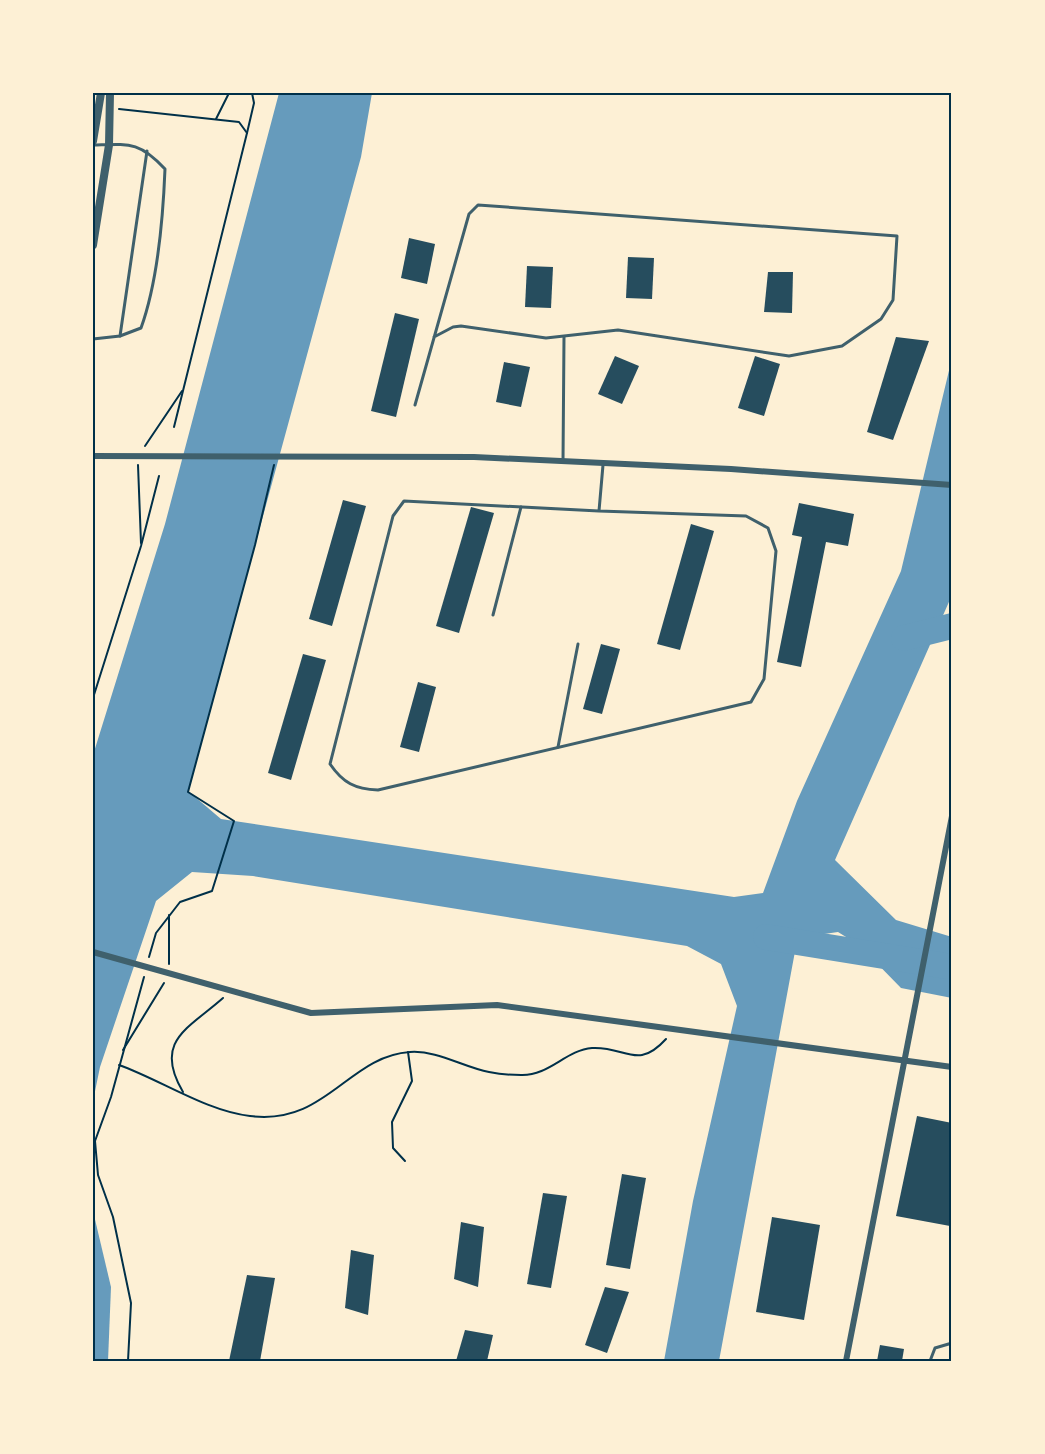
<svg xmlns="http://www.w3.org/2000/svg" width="1045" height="1454" font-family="Jost,sans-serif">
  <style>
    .water { fill: #669bbc }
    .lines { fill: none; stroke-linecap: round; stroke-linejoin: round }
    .river { stroke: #669bbc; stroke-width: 26 }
    .building { fill: #264d5e }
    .path { stroke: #003049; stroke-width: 2 }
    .service { stroke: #3f606c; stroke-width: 3 }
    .minor { stroke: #3f606c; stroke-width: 6 }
    .tertiary { stroke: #3f606c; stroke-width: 8 }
    .neatline { fill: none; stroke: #003049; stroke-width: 2 }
  </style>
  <rect width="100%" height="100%" fill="#fdf0d5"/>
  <g class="water">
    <path d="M 279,93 L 372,93 L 361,157 L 188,791 L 221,819 L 734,897 L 763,893 L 797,801 L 901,571 L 952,358 L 952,595 L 835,860 L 896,920 L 952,937 L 952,998 L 901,988 L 859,945 L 838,932 L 810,936 L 796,946 L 719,1361 L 664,1361 L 693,1201 L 737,1006 L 721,964 L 687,946 L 253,876 L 192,872 L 156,901 L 100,1067 L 93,1101 L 93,755 L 165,524 Z"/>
    <path d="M 93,1211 L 111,1287 L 108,1361 L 93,1361 Z"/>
  </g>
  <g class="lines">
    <g class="river">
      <path d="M 904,638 L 952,626"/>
      <path d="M 766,937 L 952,967"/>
    </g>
  </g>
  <g class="building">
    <path d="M 409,238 L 435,244 L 427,284 L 401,278 Z"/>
    <path d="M 628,257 L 654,258 L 652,299 L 626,298 Z"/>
    <path d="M 527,266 L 553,267 L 551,308 L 525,307 Z"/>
    <path d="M 768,272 L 793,272 L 792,313 L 764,312 Z"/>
    <path d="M 395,313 L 419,319 L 396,417 L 371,411 Z"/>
    <path d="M 896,337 L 929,341 L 893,440 L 867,432 Z"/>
    <path d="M 615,356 L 639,366 L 622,404 L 598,394 Z"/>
    <path d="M 755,356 L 780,364 L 764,416 L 738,408 Z"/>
    <path d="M 504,362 L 530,367 L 521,407 L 496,402 Z"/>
    <path d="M 343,500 L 366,506 L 332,626 L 309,619 Z"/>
    <path d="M 799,503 L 854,514 L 848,546 L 826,542 L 801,667 L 777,662 L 802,537 L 792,535 Z"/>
    <path d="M 471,507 L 494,513 L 459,633 L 436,626 Z"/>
    <path d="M 691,524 L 714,531 L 680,650 L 657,644 Z"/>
    <path d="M 601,644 L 620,649 L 602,714 L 583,709 Z"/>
    <path d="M 303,654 L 326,660 L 291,780 L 268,773 Z"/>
    <path d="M 418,682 L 436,687 L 419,752 L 400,747 Z"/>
    <path d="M 917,1116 L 952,1123 L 952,1213 L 950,1226 L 896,1216 Z"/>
    <path d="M 622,1174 L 646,1178 L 630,1269 L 606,1265 Z"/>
    <path d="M 543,1193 L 567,1196 L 551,1288 L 527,1284 Z"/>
    <path d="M 772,1217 L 820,1225 L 804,1320 L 756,1312 Z"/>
    <path d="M 461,1222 L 484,1227 L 478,1287 L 454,1279 Z"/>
    <path d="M 351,1250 L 374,1255 L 368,1315 L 345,1308 Z"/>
    <path d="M 247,1275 L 275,1278 L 260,1361 L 229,1361 Z"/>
    <path d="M 605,1287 L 629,1292 L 607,1353 L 585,1345 Z"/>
    <path d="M 465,1330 L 493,1335 L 487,1361 L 456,1361 Z"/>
    <path d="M 880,1345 L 904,1349 L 902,1361 L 877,1361 Z"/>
  </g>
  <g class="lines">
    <g class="path">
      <path d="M 119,109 L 239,122 L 247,133 L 174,427"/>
      <path d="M 216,119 L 229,93"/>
      <path d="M 247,133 L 254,103 L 252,93"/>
      <path d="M 145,446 L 182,391"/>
      <path d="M 138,465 L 141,543"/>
      <path d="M 93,698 L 141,546 L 159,476"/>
      <path d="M 149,957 L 156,933 L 180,902 L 212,891 L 234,821 L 188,792 L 255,545 L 274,465"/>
      <path d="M 169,964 L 169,915"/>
      <path d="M 123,1050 L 164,983"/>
      <path d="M 119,1065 C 161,1080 206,1111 250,1116 C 326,1126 348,1056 410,1052 C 437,1050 463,1067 489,1072 C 499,1074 511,1075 521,1075 C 549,1076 566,1050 592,1048 C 626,1046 637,1071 666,1039"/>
      <path d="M 183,1092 C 153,1041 188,1029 223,998"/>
      <path d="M 405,1161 L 393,1148 L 392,1122 L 412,1081 L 408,1052"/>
      <path d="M 128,1361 L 131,1303 L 113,1217 L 98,1175 L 95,1141 L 111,1097 L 144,977"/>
    </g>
    <g class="service">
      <path d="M 93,145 C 129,144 139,141 165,169 C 163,219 158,281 141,328 L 120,336 L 93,339"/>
      <path d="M 120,336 L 147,151"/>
      <path d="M 415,405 L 469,214 L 478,205 L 897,236 L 893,300 L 881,319 L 842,346 L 789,356 L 618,330 L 546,338 L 461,326 L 453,327 L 434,337"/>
      <path d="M 563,461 L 564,337"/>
      <path d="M 599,511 L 404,501 L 393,516 L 330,764 C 343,783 355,789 378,790 L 751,702 L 764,679 L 776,551 L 768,528 L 746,516 L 599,511 L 603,465"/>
      <path d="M 493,615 L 521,507"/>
      <path d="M 558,747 L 578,644"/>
      <path d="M 930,1361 L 935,1348 L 952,1343"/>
    </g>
    <g class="minor">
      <path d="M 93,456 L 474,457 L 731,469 L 952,485"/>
      <path d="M 93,952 L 311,1013 L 497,1005 L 952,1067"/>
      <path d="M 846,1361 L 952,816"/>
    </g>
    <g class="tertiary">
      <path d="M 93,141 L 101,93"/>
      <path d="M 93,245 L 109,145 L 110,93"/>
    </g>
  </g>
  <rect width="1045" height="1454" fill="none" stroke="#fdf0d5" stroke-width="189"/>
  <rect x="94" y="94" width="856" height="1266" class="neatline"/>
</svg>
